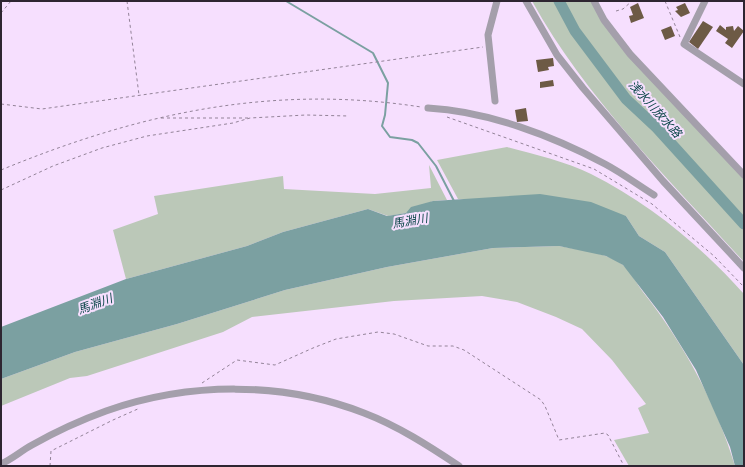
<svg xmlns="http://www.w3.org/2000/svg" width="745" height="467" font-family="Montserrat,'Noto Sans JP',sans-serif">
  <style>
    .green { fill: #bbc8b8 }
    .water { fill: #7ba0a1 }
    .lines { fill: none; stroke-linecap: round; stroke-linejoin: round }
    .stream { stroke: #7ba0a1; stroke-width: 2 }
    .river { stroke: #7ba0a1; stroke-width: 11 }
    .building { fill: #6d5a45 }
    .path { stroke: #938398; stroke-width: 1; stroke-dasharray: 3 3; stroke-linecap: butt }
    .minor { stroke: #a49fab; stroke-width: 7 }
    .labels { text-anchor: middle; stroke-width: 4; stroke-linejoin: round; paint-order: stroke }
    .water-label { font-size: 12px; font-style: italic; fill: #0b4648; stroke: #f6dffe }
  </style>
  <rect width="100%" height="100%" fill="#f6dffe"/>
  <g class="green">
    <path d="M 532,1 L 592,1 L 656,85 L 744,179 L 744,262 C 669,179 587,100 532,1 Z"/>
    <path d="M 507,147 C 534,154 567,162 591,174 C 649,203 701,246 744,294 L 744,365 L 665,252 L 639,236 L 626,216 L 472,199 L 458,199 L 437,160 Z"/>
    <path d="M 429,165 L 447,200 L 433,201 L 406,213 L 388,216 L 368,209 L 283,232 L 247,246 L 126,279 L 113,230 L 158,214 L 154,196 L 283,176 L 284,189 L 375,194 L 431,188 Z"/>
    <path d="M 559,246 C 579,250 606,252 623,265 C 631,272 637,284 643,292 C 684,344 716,403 735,466 L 629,466 L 614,440 L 649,433 L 638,408 L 646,404 L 612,360 L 582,329 L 556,317 L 517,302 L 482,296 L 394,301 L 252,317 L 223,332 L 87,376 L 70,378 L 1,406 L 1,379 L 75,352 L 177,324 L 285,290 L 387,267 L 493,248 Z"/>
  </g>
  <path class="water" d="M 540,194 L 591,202 L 626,216 L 639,236 L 665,252 L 744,365 L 744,466 L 735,466 L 730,447 L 696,370 L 663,317 L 623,265 L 606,256 L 559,246 L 493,248 L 387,267 L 285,290 L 177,324 L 75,352 L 1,379 L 1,327 L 126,279 L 247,246 L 283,232 L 368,209 L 387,216 L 406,213 L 411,207 L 433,201 Z"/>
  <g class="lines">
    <path class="stream" d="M 286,1 L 373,53 L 388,83 L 385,115 L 382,126 L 390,137 L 412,140 L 418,143 L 436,166 L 454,201"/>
    <path class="river" d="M 559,1 L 575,31 L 626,99 L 657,128 L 744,224"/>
  </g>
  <g class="building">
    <path d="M 638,3 L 644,18 L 631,23 L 629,16 L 633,15 L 630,7 Z"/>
    <path d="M 685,3 L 690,13 L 681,17 L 675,11 L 678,10 L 676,7 Z"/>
    <path d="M 703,21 L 713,27 L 698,49 L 689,42 Z"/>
    <path d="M 720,25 L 726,30 L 726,27 L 733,26 L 734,31 L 738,26 L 744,31 L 732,48 L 725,43 L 728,39 L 716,31 Z"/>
    <path d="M 671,26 L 675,36 L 665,40 L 661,30 Z"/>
    <path d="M 553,58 L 554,66 L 548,67 L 549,70 L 538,72 L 536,60 Z"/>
    <path d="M 553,80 L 554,86 L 540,88 L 540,82 Z"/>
    <path d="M 526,108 L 528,121 L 517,122 L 515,110 Z"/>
  </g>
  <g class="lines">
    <g class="path">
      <path d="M 127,1 L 139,95"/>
      <path d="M 665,1 L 680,37"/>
      <path d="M 616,11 L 623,9 L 632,1"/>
      <path d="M 1,13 L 11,1"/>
      <path d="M 1,104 L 42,109 L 483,47"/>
      <path d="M 447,117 L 594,169 L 652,204 L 714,256 L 744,287"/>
      <path d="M 161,118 L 248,118"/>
      <path d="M 1,170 C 139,113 272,84 421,107"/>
      <path d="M 1,190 L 53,166 L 102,148 L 147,136 L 233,123 L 250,118 L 306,115 L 349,116"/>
      <path d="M 202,383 L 237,360 L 275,365 L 313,348 L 336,339 L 378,332 L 394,334 L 428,346 L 453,346 L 464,350 L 541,400 L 545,406 L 559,440 L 605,433 L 608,435 L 624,466"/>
      <path d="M 50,466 L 51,451 L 113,420 L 140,408"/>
    </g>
    <g class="minor">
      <path d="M 526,1 L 557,55 L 583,88 L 663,181 L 744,268"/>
      <path d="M 594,1 L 604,20 L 630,54 L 744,175"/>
      <path d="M 705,1 L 684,44 L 744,84"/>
      <path d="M 495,101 L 488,35 L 497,1"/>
      <path d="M 428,108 C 487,111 553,136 605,164 C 622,173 638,185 654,195"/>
      <path d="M 1,464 C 12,459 21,451 32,445 C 55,432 81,420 106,411 C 189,382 282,381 364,413 C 398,426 429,446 459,466"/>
    </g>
  </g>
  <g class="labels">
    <g class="water-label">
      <text transform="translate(655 109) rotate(48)" y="4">浅水川放水路</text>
      <text transform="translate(410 221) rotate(-10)" y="4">馬淵川</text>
      <text transform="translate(95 304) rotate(-20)" y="4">馬淵川</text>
    </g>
  </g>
  <rect width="745" height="467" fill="none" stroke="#2e2531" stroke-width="4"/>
</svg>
